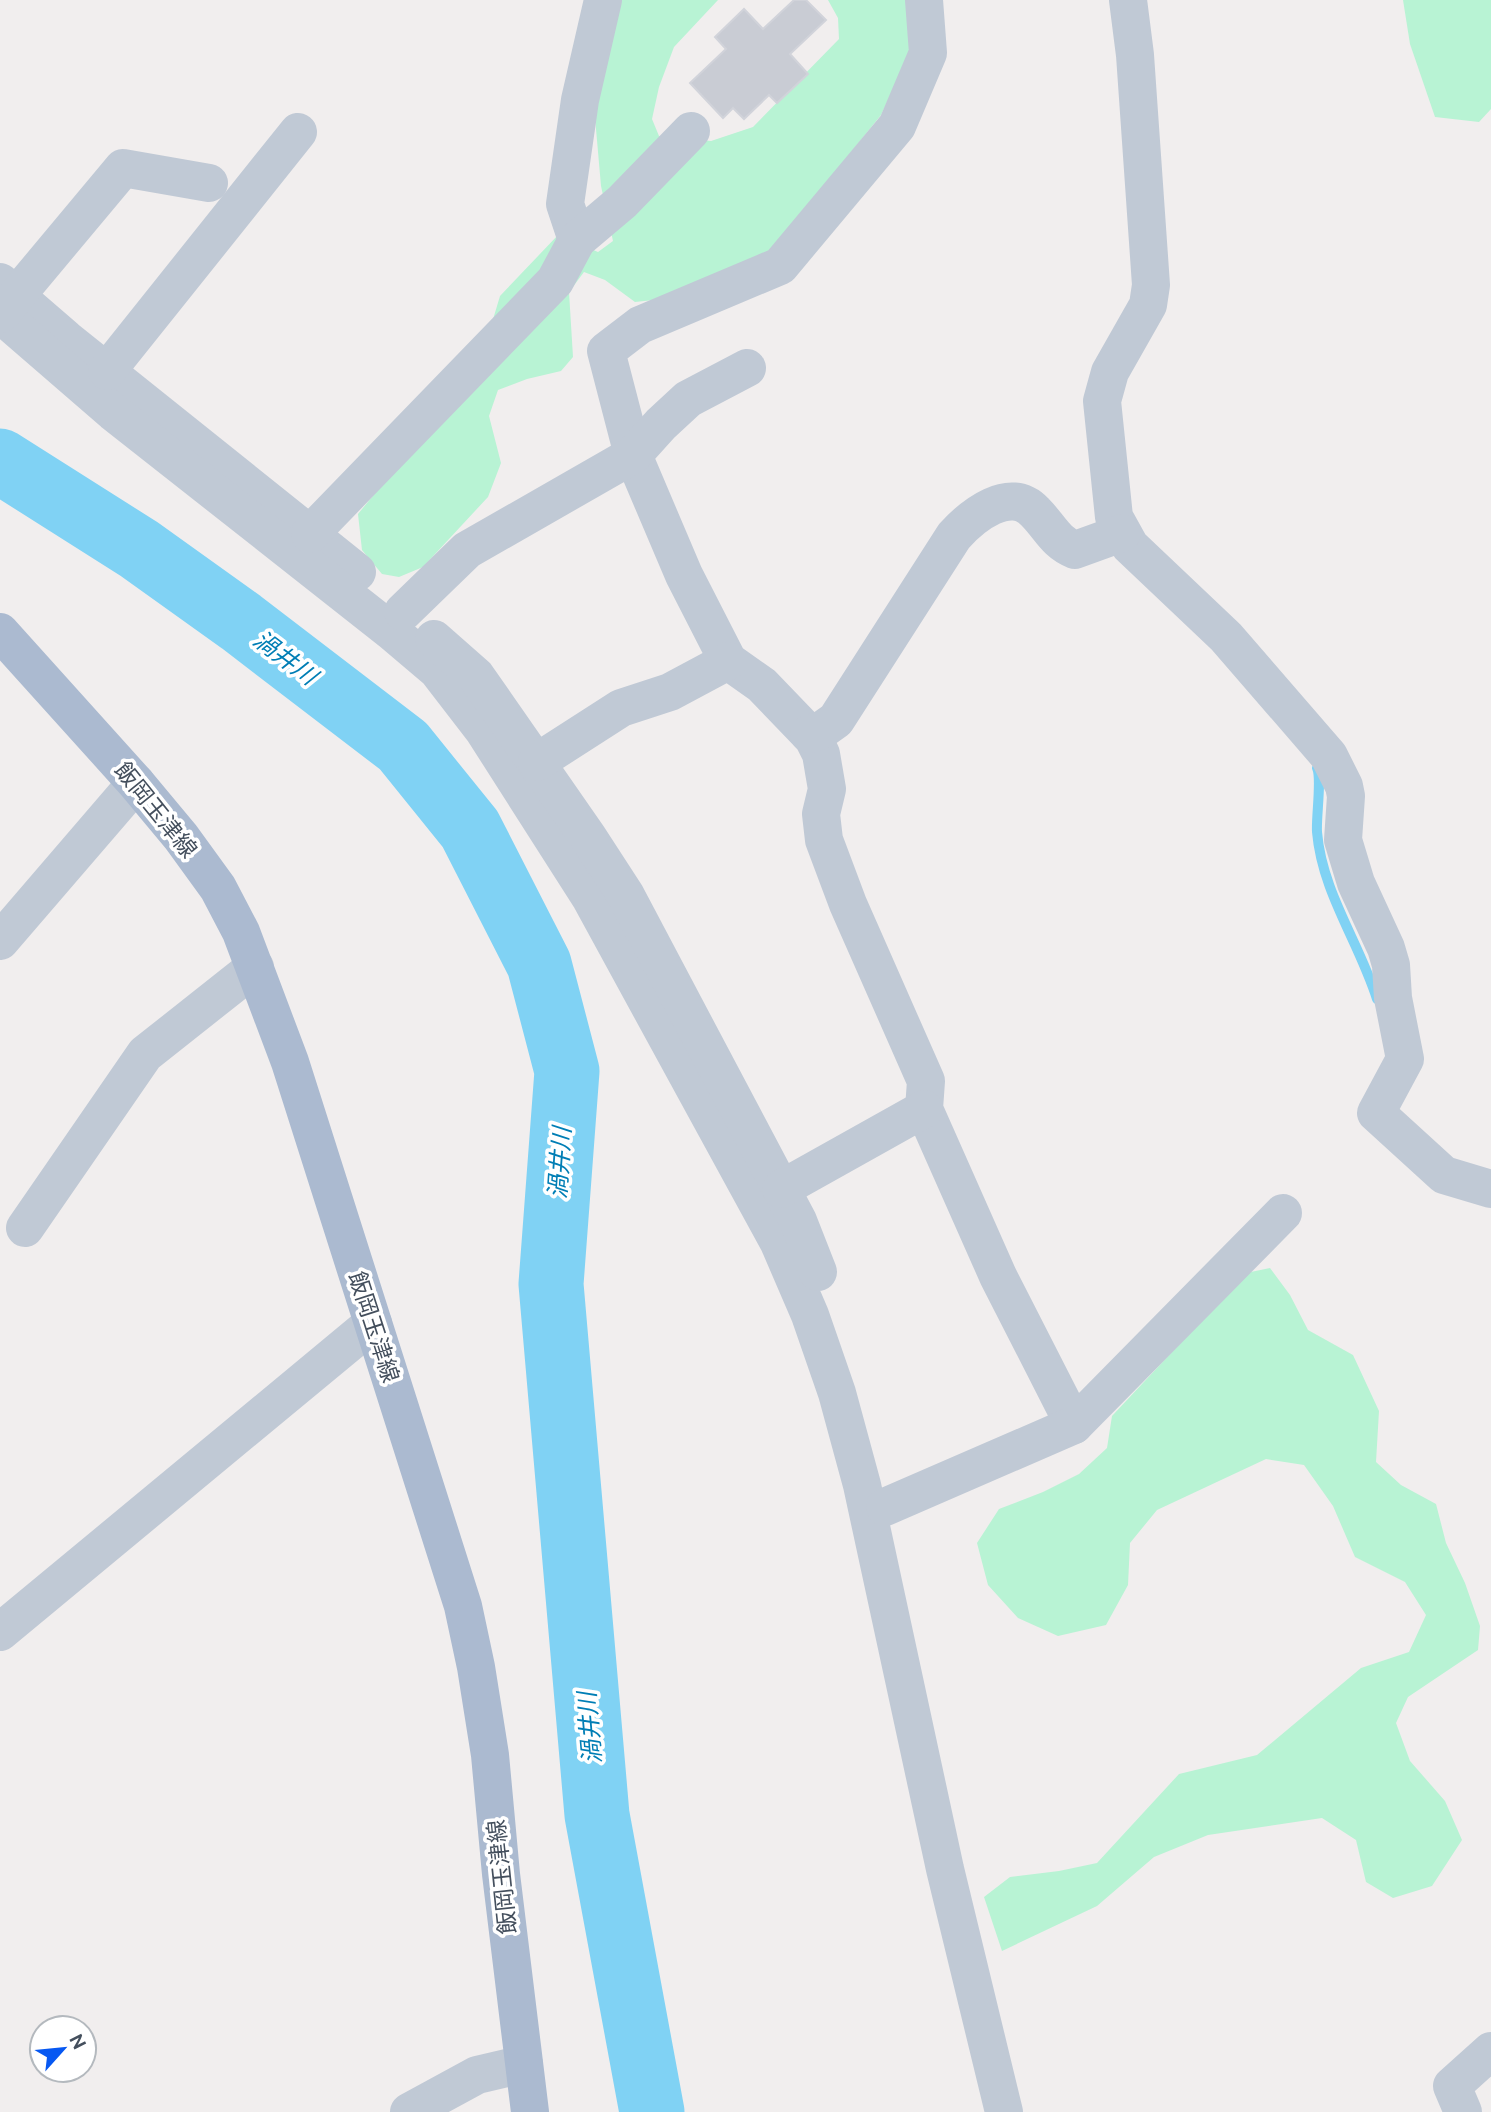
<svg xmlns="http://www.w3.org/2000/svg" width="1491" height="2112" font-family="Ubuntu,'Noto Sans JP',sans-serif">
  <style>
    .green { fill: #b8f3d4 }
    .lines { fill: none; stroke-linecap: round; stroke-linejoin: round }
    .stream { stroke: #80d2f4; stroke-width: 10 }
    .river { stroke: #80d2f4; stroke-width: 65 }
    .building { fill: #c9ccd4; stroke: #d1d3da; stroke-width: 2 }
    .minor { stroke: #c0c9d5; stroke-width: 38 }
    .major { stroke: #abbad0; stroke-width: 38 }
    .labels { text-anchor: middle; stroke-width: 7; stroke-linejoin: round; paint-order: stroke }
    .street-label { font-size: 23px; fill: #444f5d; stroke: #fff }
    .water-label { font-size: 24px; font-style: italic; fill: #007eb5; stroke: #fff }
  </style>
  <rect width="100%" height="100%" fill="#f1eeee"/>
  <g class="green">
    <path d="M 618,0 L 718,0 L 674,47 L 659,87 L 652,119 L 659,136 L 711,141 L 753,127 L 839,39 L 838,18 L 828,0 L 910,0 L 912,48 L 881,115 L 770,253 L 663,299 L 635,302 L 605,280 L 584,272 L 569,292 L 573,357 L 561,371 L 527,379 L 498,390 L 489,416 L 501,463 L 488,497 L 423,567 L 399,577 L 382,574 L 362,550 L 358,514 L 447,406 L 488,336 L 500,296 L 558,235 L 598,252 L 613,241 L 601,186 L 594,106 Z"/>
    <path d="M 1403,0 L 1491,0 L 1491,109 L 1479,122 L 1435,117 L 1410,44 Z"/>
    <path d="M 1270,1268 L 1290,1295 L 1308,1330 L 1353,1355 L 1379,1411 L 1376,1462 L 1401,1485 L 1436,1504 L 1446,1543 L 1465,1583 L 1480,1626 L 1478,1650 L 1408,1697 L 1396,1723 L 1410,1761 L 1445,1801 L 1462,1840 L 1432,1886 L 1393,1898 L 1366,1882 L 1356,1840 L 1322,1818 L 1208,1835 L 1154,1857 L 1097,1906 L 1002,1951 L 984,1897 L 1010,1877 L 1059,1871 L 1097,1863 L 1179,1774 L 1257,1755 L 1361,1668 L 1409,1652 L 1426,1615 L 1405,1582 L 1355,1557 L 1333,1506 L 1304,1465 L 1266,1459 L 1157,1510 L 1130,1543 L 1128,1585 L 1106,1625 L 1058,1636 L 1018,1618 L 988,1585 L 977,1543 L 999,1509 L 1043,1492 L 1079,1474 L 1107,1448 L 1112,1416 L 1246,1273 Z"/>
  </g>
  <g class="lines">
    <path class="stream" d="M 1317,768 C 1322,778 1316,817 1317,832 C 1322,892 1359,942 1377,999"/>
    <path class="river" d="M 0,461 L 139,549 L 241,622 L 403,746 L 470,829 L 539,964 L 567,1071 L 551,1284 L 597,1815 L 652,2112"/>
  </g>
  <path class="building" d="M 794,0 L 806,0 L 826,20 L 790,54 L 808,74 L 777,103 L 769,95 L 744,119 L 733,108 L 723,118 L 690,83 L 726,49 L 715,37 L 744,9 L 763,29 Z"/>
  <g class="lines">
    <g class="minor">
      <path d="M 924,0 L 928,53 L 897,126 L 780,266 L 640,325 L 606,351 L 633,455 L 684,575 L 728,661 L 762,685 L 813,738 L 821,754 L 827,789 L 821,814 L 824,840 L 848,904 L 926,1081 L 924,1109 L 998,1276 L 1074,1425"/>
      <path d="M 1128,0 L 1135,55 L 1151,285 L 1148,305 L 1110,372 L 1102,401 L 1114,517 L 1130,546 L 1226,637 L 1329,756 L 1344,786 L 1346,796 L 1343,840 L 1356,883 L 1386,948 L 1391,965 L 1393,998 L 1405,1059 L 1376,1113 L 1444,1175 L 1491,1189"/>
      <path d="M 577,240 L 565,204 L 580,100 L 603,0"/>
      <path d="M 0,282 L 66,339 L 357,572"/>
      <path d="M 0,314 L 113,412 L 391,631 L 437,670 L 484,731 L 590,897 L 779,1243 L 810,1315 L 837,1393 L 862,1485 L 945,1869 L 1004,2112"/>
      <path d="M 1,314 L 123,168 L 209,183"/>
      <path d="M 107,371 L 298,132"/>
      <path d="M 310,534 L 555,281 L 577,240 L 622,202 L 691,131"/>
      <path d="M 403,612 L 467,550 L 633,455 L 661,424 L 688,399 L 747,368"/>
      <path d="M 434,639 L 476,676 L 588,837 L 625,894 L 798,1221 L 818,1272"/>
      <path d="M 809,734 L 822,730 L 836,720 L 954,536 C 972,516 1010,485 1035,512 C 1050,527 1055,542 1075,550 L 1122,533"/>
      <path d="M 537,762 L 621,708 L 670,692 L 728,661"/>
      <path d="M 0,941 L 136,783"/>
      <path d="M 781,1189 L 924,1109"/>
      <path d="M 25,1228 L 145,1054 L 255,967"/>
      <path d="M 885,1507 L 1074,1425 L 1283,1213"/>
      <path d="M 0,1632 L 373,1323"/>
      <path d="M 409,2112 L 477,2075 L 524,2064"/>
      <path d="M 1463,2112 L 1452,2086 L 1491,2051"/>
    </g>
    <path class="major" d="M 0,632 L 136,783 L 181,837 L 218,888 L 241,932 L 290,1062 L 463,1606 L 476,1667 L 490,1755 L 501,1874 L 530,2112"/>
  </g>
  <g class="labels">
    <g class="street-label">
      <text transform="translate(156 810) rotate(51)" y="8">飯岡玉津線</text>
      <text transform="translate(374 1327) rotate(72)" y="8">飯岡玉津線</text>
      <text transform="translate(502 1877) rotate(-96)" y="8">飯岡玉津線</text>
    </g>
    <g class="water-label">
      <text transform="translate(285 658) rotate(37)" y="8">渦井川</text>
      <text transform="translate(560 1163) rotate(-86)" y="8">渦井川</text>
      <text transform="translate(590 1728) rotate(-95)" y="8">渦井川</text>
    </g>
  </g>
  <g transform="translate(63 2049) rotate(63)"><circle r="33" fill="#ffffff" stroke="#b4b9be" stroke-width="2"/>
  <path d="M0-5L12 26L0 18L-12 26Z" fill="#0758f2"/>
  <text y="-10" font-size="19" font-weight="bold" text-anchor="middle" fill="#444f5d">N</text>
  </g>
</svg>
